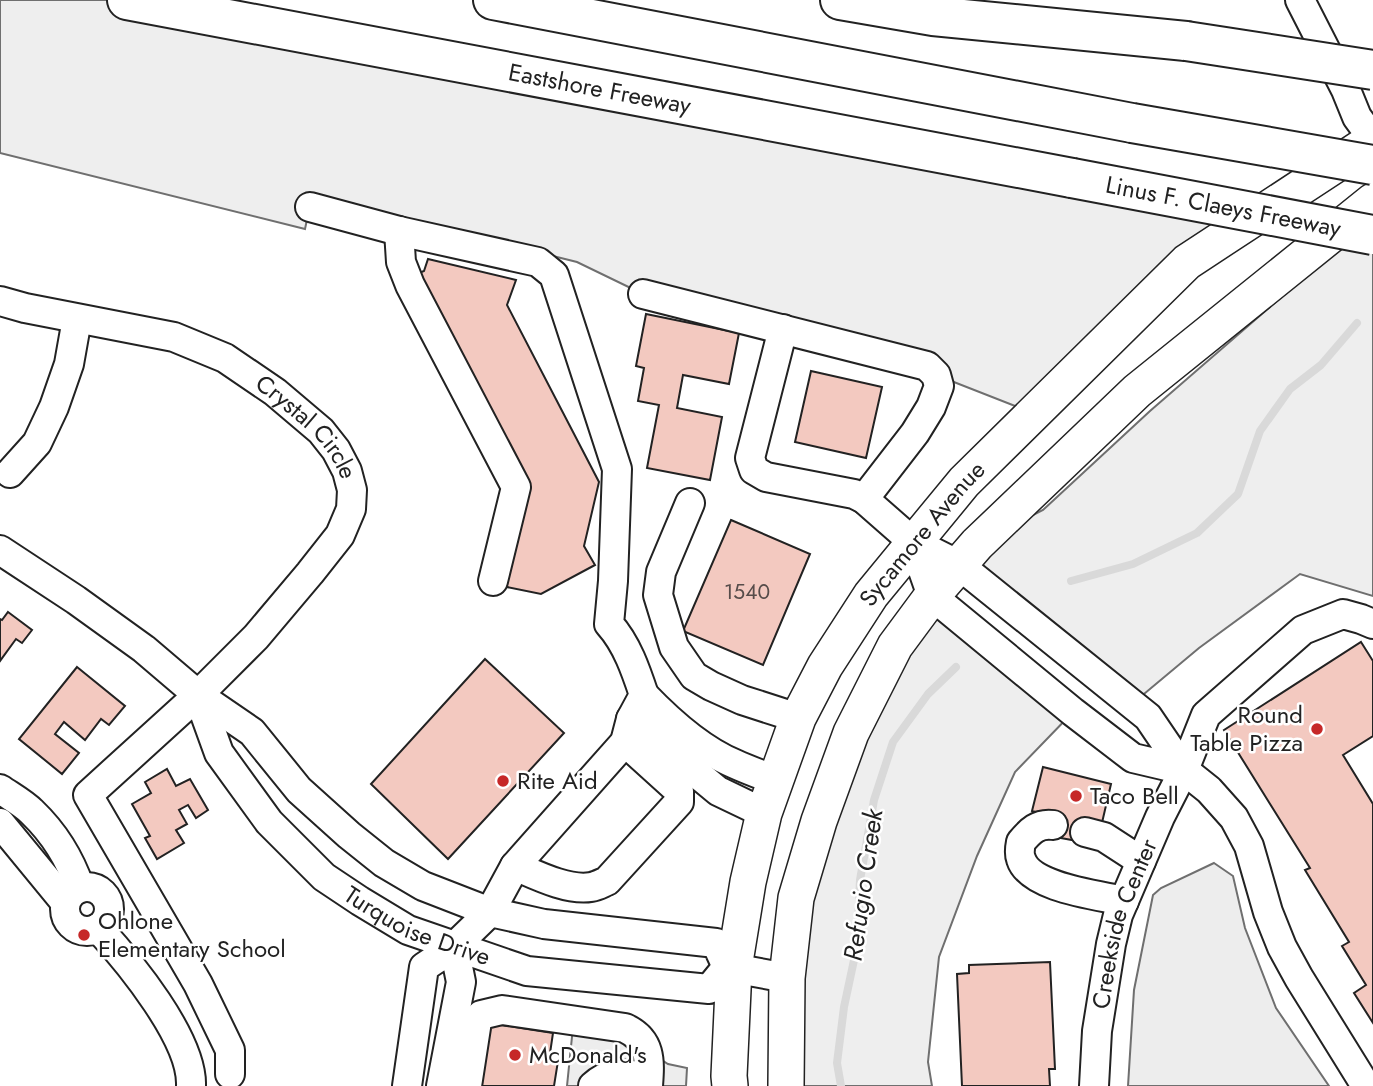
<svg xmlns="http://www.w3.org/2000/svg" width="1373" height="1086" font-family="Jost,sans-serif">
  <style>
    .green { fill: #eee; stroke: #6f6f6f; stroke-width: 2 }
    .parking { fill: #ededed; stroke: #6f6f6f; stroke-width: 2 }
    .lines { fill: none; stroke-linecap: round; stroke-linejoin: round }
    .stream { stroke: #d9d9d9; stroke-width: 8 }
    .building { fill: #f3c9c0; stroke: #222; stroke-width: 2 }
    .minor-casing { stroke: #222; stroke-width: 32 }
    .major-casing { stroke: #222; stroke-width: 38 }
    .highway-casing { stroke: #222; stroke-width: 42 }
    .minor { stroke: #fff; stroke-width: 28 }
    .major { stroke: #fff; stroke-width: 35 }
    .highway { stroke: #fff; stroke-width: 38 }
    .highway-bridge-casing { stroke: #222; stroke-width: 42; stroke-linecap: butt }
    .highway-bridge { stroke: #fff; stroke-width: 38 }
    .poi-dot { fill: #c62828; stroke: #fff; stroke-width: 2.5 }
    .labels { text-anchor: middle; stroke-width: 5; stroke-linejoin: round; paint-order: stroke }
    .number-label { font-size: 21px; fill: #564c4a }
    .street-label { font-size: 24px; fill: #222; stroke: #fff }
    .poi-label { font-size: 24px; fill: #222; stroke: #fff; text-anchor: start }
    .water-label { font-size: 26px; font-style: italic; fill: #222; stroke: #fff }
  </style>
  <rect width="100%" height="100%" fill="#fff"/>
  <g class="green">
    <path d="M 0,0 L 127,0 L 1252,212 L 1033,413 L 936,375 L 643,294 L 577,262 L 312,196 L 305,229 L 0,153 Z"/>
    <path d="M 1345,242 L 1373,250 L 1373,596 L 1300,574 L 1199,648 L 1132,704 L 959,565 L 977,544 L 1043,510 L 1150,411 Z"/>
    <path d="M 932,596 L 1073,712 L 1015,772 L 977,856 L 939,957 L 928,1062 L 932,1086 L 786,1086 L 819,821 Z"/>
  </g>
  <g class="parking">
    <path d="M 1214,863 L 1233,876 L 1245,928 L 1276,1008 L 1329,1086 L 1128,1086 L 1134,990 L 1153,895 L 1161,888 Z"/>
    <path d="M 573,1027 L 624,1036 L 668,1064 L 687,1068 L 686,1086 L 567,1086 Z"/>
  </g>
  <g class="lines">
    <g class="stream">
      <path d="M 1071,581 L 1133,564 L 1197,533 L 1238,494 L 1260,431 L 1290,389 L 1321,365 L 1357,323"/>
      <path d="M 841,1086 L 837,1063 L 844,1007 L 857,946 L 860,880 L 874,800 L 893,742 L 928,694 L 956,667"/>
    </g>
  </g>
  <g class="building">
    <path d="M 428,259 L 516,280 L 507,305 L 599,482 L 584,546 L 595,565 L 541,594 L 502,586 L 523,489 L 414,275 L 424,271 Z"/>
    <path d="M 646,314 L 739,333 L 729,384 L 683,375 L 677,408 L 722,417 L 710,480 L 647,468 L 659,405 L 638,401 L 644,368 L 636,366 Z"/>
    <path d="M 811,371 L 882,387 L 866,458 L 795,442 Z"/>
    <path d="M 731,520 L 810,554 L 763,665 L 683,631 Z"/>
    <path d="M 8,612 L 32,630 L 22,643 L 16,639 L 0,661 L 0,619 L 2,620 Z"/>
    <path d="M 1361,642 L 1373,661 L 1373,736 L 1343,755 L 1373,804 L 1373,1023 L 1354,993 L 1366,985 L 1342,946 L 1349,942 L 1305,870 L 1310,868 L 1224,730 Z"/>
    <path d="M 485,659 L 564,733 L 448,859 L 371,784 Z"/>
    <path d="M 77,667 L 125,706 L 109,725 L 101,719 L 85,740 L 64,722 L 55,734 L 79,753 L 62,774 L 19,739 Z"/>
    <path d="M 1043,767 L 1111,784 L 1101,827 L 1076,821 L 1072,840 L 1055,837 L 1059,818 L 1032,811 Z"/>
    <path d="M 167,769 L 176,786 L 190,779 L 208,810 L 196,818 L 188,805 L 179,810 L 187,824 L 176,830 L 184,843 L 157,859 L 145,838 L 150,836 L 132,804 L 151,793 L 145,782 Z"/>
    <path d="M 1050,962 L 1055,1069 L 1049,1069 L 1050,1086 L 962,1086 L 957,974 L 969,973 L 969,965 Z"/>
    <path d="M 488,1023 L 553,1033 L 549,1060 L 558,1061 L 554,1086 L 475,1086 Z"/>
  </g>
  <g class="lines">
    <defs>
      <g id="minor">
        <path d="M 1300,0 L 1346,90 L 1357,117 L 1373,139"/>
        <path d="M 310,207 L 399,231 L 538,262 L 554,275 L 617,469 L 613,581 L 609,624 C 627,644 636,671 644,695 L 631,719 L 625,742 L 515,866 L 490,912 L 454,947"/>
        <path d="M 399,231 L 401,262 L 410,285 L 516,487 L 493,581"/>
        <path d="M 643,294 L 927,366 L 936,375 L 939,386 L 931,407 L 915,433 L 864,499"/>
        <path id="s1" d="M 0,301 L 25,308 L 174,337 L 225,358 L 275,392 L 321,431 L 336,450 L 347,471 L 352,490 L 351,509 L 340,535 L 310,573 L 256,637 L 198,695 L 88,795 L 198,984 L 230,1050 L 230,1074"/>
        <path d="M 783,329 L 750,458 L 754,470 L 766,477 L 854,494 L 864,499 L 913,542 L 959,565 L 1148,717 L 1184,770 L 1133,758 L 1073,712 L 932,596 L 913,542"/>
        <path d="M 10,473 L 37,443 L 54,407 L 69,364 L 77,319"/>
        <path d="M 690,503 L 661,572 L 658,595 L 674,647 L 694,676 L 711,686 L 742,700 L 798,718"/>
        <path d="M 0,550 L 76,600 L 144,649 L 198,695 L 252,732 L 299,790 L 349,835 L 384,863 L 423,886 L 490,912 L 544,924 L 716,943 L 727,967"/>
        <path id="s2" d="M 198,695 L 219,753 L 269,822 L 324,877 L 360,901 L 408,930 L 527,971 L 709,989 L 727,967"/>
        <path d="M 644,695 C 669,721 701,750 735,764 C 748,770 762,775 775,780"/>
        <path d="M 631,719 L 718,791 L 764,813"/>
        <path d="M 1184,770 L 1209,790 L 1234,818 L 1249,846 L 1268,912 L 1282,947 L 1299,978 L 1366,1086"/>
        <path d="M 0,789 C 10,796 23,803 32,812 C 54,833 70,859 80,888"/>
        <path d="M 0,823 L 65,902"/>
        <path d="M 1053,825 C 1038,823 1030,831 1021,842 C 1020,847 1019,854 1021,859 C 1030,888 1098,895 1124,901"/>
        <path d="M 1085,832 L 1104,837 L 1141,861"/>
        <path d="M 515,866 C 536,875 568,891 591,887 C 597,886 602,883 607,881 L 679,802 L 679,791 L 625,742"/>
        <circle cx="87" cy="909" r="22"/>
        <path d="M 98,928 C 129,962 193,1039 191,1086"/>
        <path d="M 727,967 L 787,978"/>
        <path d="M 407,1086 L 424,967 L 454,947 L 461,982 L 441,1086"/>
        <path d="M 467,1086 L 477,1021 L 481,1015 L 502,1010 L 625,1028 C 651,1040 650,1060 648,1086"/>
        <path d="M 593,1086 C 611,1069 626,1075 648,1077"/>
        <path id="s3" d="M 1094,1086 L 1097,1031 L 1111,944 L 1118,915 L 1160,817 L 1184,770 L 1206,715 L 1303,630 L 1343,614 L 1361,619 L 1373,624"/>
      </g>
      <g id="major">
        <path id="s4" d="M 730,1086 L 729,1076 L 734,968 L 748,882 L 764,813 L 798,718 L 825,666 L 871,595 L 964,482 L 1187,262 L 1373,140"/>
        <path d="M 786,1086 L 787,978 L 796,898 L 819,821 L 851,733 L 895,646 L 932,596 L 977,544 L 1137,391 L 1373,201"/>
      </g>
      <g id="highway">
        <path id="s5" d="M 127,0 L 1072,178"/>
        <path d="M 493,0 L 1132,123"/>
        <path d="M 840,0 L 933,16 L 1186,41"/>
      </g>
    </defs>
    <use href="#minor" class="minor-casing"/>
    <use href="#major" class="major-casing"/>
    <use href="#highway" class="highway-casing"/>
    <use href="#minor" class="minor"/>
    <use href="#major" class="major"/>
    <use href="#highway" class="highway"/>
    <defs>
      <g id="highway-bridge">
        <path d="M 1186,41 L 1373,70"/>
        <path d="M 1132,123 L 1373,165"/>
        <path id="s6" d="M 1072,178 L 1373,235"/>
      </g>
    </defs>
    <use href="#highway-bridge" class="highway-bridge-casing"/>
    <use href="#highway-bridge" class="highway-bridge"/>
  </g>
  <g class="poi-dot">
    <circle cx="1317" cy="729" r="7"/>
    <circle cx="503" cy="781" r="7"/>
    <circle cx="1076" cy="796" r="7"/>
    <circle cx="84" cy="935" r="7"/>
    <circle cx="515" cy="1055" r="7"/>
  </g>
  <g class="labels">
    <g class="number-label">
      <text x="747" y="599">1540</text>
    </g>
    <g class="street-label">
      <text dy="8" stroke="none"><textPath href="#s5" startOffset="481">Eastshore Freeway</textPath></text>
      <text dy="8" stroke="none"><textPath href="#s6" startOffset="154">Linus F. Claeys Freeway</textPath></text>
      <text dy="8" stroke="none"><textPath href="#s1" startOffset="341">Crystal Circle</textPath></text>
      <text dy="8" stroke="none"><textPath href="#s4" startOffset="600">Sycamore Avenue</textPath></text>
      <text dy="8" stroke="none"><textPath href="#s2" startOffset="331">Turquoise Drive</textPath></text>
      <text dy="8" stroke="none"><textPath href="#s3" startOffset="166">Creekside Center</textPath></text>
    </g>
    <g class="poi-label">
      <text x="1303" y="723" text-anchor="end">Round<tspan x="1303" dy="28">Table Pizza</tspan></text>
      <text x="517" y="789">Rite Aid</text>
      <text x="1090" y="804">Taco Bell</text>
      <text x="98" y="929">Ohlone<tspan x="98" dy="28">Elementary School</tspan></text>
      <text x="529" y="1063">McDonald's</text>
    </g>
    <g class="water-label">
      <text transform="translate(863 885) rotate(-82)" y="9">Refugio Creek</text>
    </g>
  </g>
</svg>
